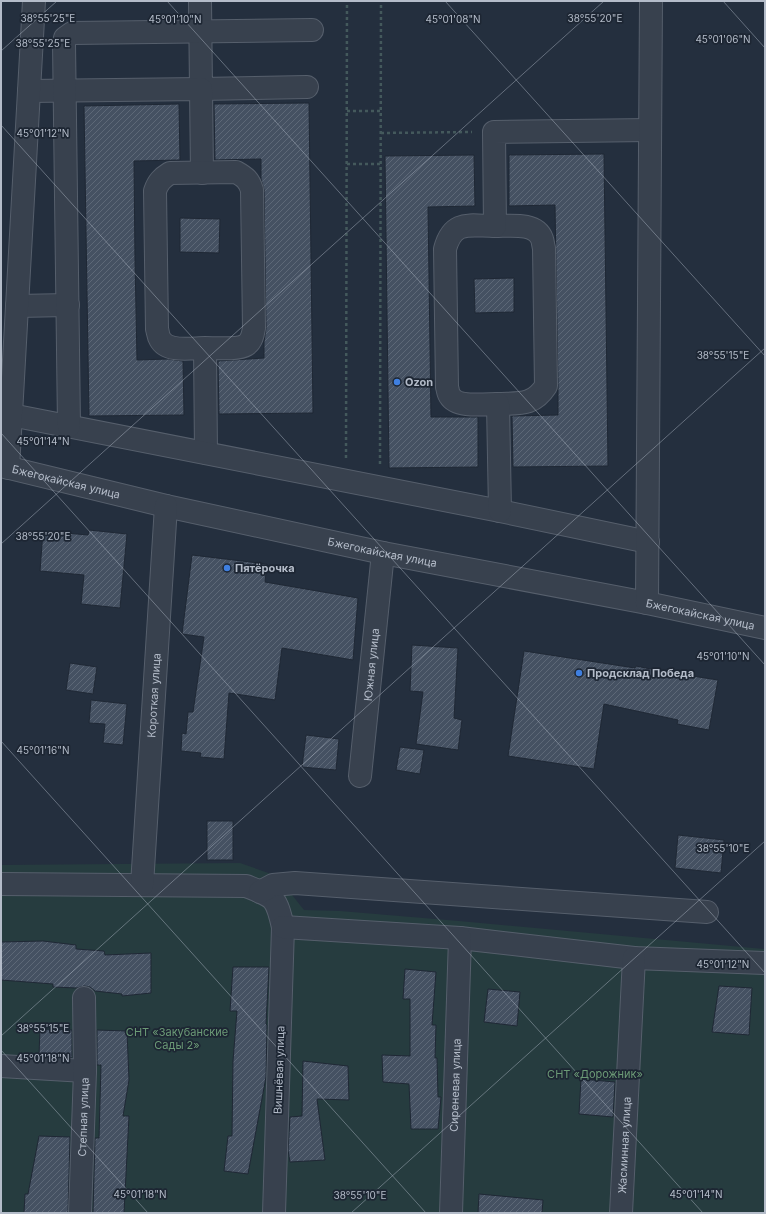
<svg xmlns="http://www.w3.org/2000/svg" width="766" height="1214" font-family="Inter,sans-serif">
  <style>
    .green { fill: #263c3f }
    .building { fill: url(#building-hatch); stroke: #1f2835 }
    .lines { fill: none; stroke-linecap: round; stroke-linejoin: round }
    .minor-casing { stroke: #565f6c; stroke-width: 24 }
    .path { stroke: #44595c; stroke-width: 2.5; stroke-dasharray: 3 3; stroke-linecap: butt }
    .minor { stroke: #38414e; stroke-width: 22 }
    .ticks { fill: none; stroke: #b4bcc9; stroke-width: 1; stroke-opacity: 0.45 }
    .shop-dot { fill: #3f7fe0; stroke: #1d2633; stroke-width: 1.5 }
    .labels { text-anchor: middle; stroke-width: 3.5; stroke-linejoin: round; paint-order: stroke }
    .poi-label { font-size: 11px; font-weight: bold; fill: #b4bcc9; stroke: #1d2633; text-anchor: start }
    .street-label { font-size: 11px; fill: #b4bcc9; stroke: #1d2633 }
    .park-label { font-size: 11px; fill: #6b9a76; stroke: #1d2633 }
    .ticks-label { font-size: 10px; text-anchor: middle; fill: #b4bcc9; stroke: #1d2633; stroke-width: 3.5; stroke-linejoin: round; paint-order: stroke }
  </style>
  <defs>
    <pattern id="building-hatch" width="6" height="6" patternUnits="userSpaceOnUse"><rect width="6" height="6" fill="#455162"/><path d="M-1 1l2-2M0 6l6-6M5 7l2-2" fill="none" stroke="#5d6877"/></pattern>
  </defs>
  <rect width="100%" height="100%" fill="#242f3e"/>
  <path class="green" d="M 240,863 L 277,876 L 304,910 L 340,911 L 459,921 L 765,949 L 765,1213 L 1,1213 L 1,865 Z"/>
  <g class="building">
    <path d="M 309,103 L 313,413 L 219,414 L 218,361 L 264,358 L 264,342 L 266,328 L 264,190 L 261,179 L 261,159 L 215,160 L 214,104 Z"/>
    <path d="M 179,104 L 180,160 L 134,161 L 135,260 L 137,360 L 168,359 L 183,361 L 184,415 L 89,416 L 84,106 Z"/>
    <path d="M 604,154 L 608,466 L 513,467 L 512,416 L 558,415 L 558,386 L 555,205 L 509,206 L 509,155 Z"/>
    <path d="M 474,155 L 475,206 L 428,207 L 431,417 L 478,417 L 478,467 L 389,468 L 385,156 Z"/>
    <path d="M 180,218 L 220,219 L 219,253 L 180,252 Z"/>
    <path d="M 514,278 L 514,312 L 475,313 L 474,279 Z"/>
    <path d="M 89,530 L 127,534 L 120,608 L 81,604 L 84,575 L 40,571 L 43,531 L 88,535 Z"/>
    <path d="M 192,555 L 267,564 L 265,582 L 358,598 L 353,660 L 282,648 L 275,700 L 229,693 L 224,759 L 200,757 L 201,753 L 181,751 L 182,733 L 186,734 L 188,712 L 193,712 L 204,637 L 182,634 Z"/>
    <path d="M 412,645 L 458,648 L 454,718 L 462,720 L 458,750 L 416,744 L 423,692 L 410,691 Z"/>
    <path d="M 524,651 L 635,668 L 636,666 L 685,676 L 686,675 L 718,680 L 709,730 L 677,724 L 678,720 L 604,704 L 594,769 L 508,756 Z"/>
    <path d="M 70,663 L 97,667 L 93,694 L 66,690 Z"/>
    <path d="M 91,700 L 127,704 L 123,745 L 103,743 L 105,724 L 89,723 Z"/>
    <path d="M 306,735 L 339,739 L 336,770 L 302,767 Z"/>
    <path d="M 400,747 L 424,750 L 420,774 L 396,770 Z"/>
    <rect x="207" y="821" width="26" height="39"/>
    <path d="M 678,835 L 724,840 L 721,873 L 675,868 Z"/>
    <path d="M 43,941 L 76,945 L 76,949 L 104,951 L 105,955 L 151,953 L 151,993 L 122,996 L 122,994 L 95,991 L 90,987 L 84,986 L 77,988 L 53,987 L 53,984 L 1,980 L 1,942 Z"/>
    <path d="M 233,967 L 269,967 L 266,1024 L 267,1025 L 266,1077 L 248,1174 L 224,1171 L 228,1136 L 232,1136 L 233,1061 L 237,1011 L 230,1011 Z"/>
    <path d="M 405,969 L 436,972 L 432,1025 L 436,1025 L 435,1058 L 437,1058 L 438,1097 L 441,1097 L 438,1129 L 411,1129 L 409,1084 L 383,1082 L 382,1055 L 410,1056 L 410,999 L 403,999 Z"/>
    <path d="M 719,986 L 752,988 L 749,1035 L 712,1032 Z"/>
    <path d="M 488,989 L 520,992 L 517,1026 L 484,1022 Z"/>
    <path d="M 40,1029 L 72,1030 L 72,1058 L 39,1055 Z"/>
    <path d="M 97,1030 L 127,1031 L 129,1080 L 123,1116 L 129,1116 L 124,1213 L 93,1213 L 95,1138 L 99,1138 L 101,1065 L 97,1065 Z"/>
    <path d="M 303,1061 L 348,1066 L 349,1100 L 317,1099 L 325,1160 L 290,1162 L 288,1150 L 290,1117 L 302,1116 Z"/>
    <path d="M 581,1079 L 615,1082 L 613,1117 L 579,1114 Z"/>
    <path d="M 39,1136 L 70,1137 L 68,1213 L 24,1213 L 25,1194 L 28,1194 Z"/>
    <path d="M 479,1194 L 543,1200 L 542,1213 L 478,1213 Z"/>
  </g>
  <g class="lines">
    <defs>
      <g id="minor">
        <path d="M 200,1 L 201,89 L 307,87"/>
        <path d="M 29,91 L 201,89 L 202,173"/>
        <path d="M 495,226 C 510,226 536,222 542,239 C 543,242 543,245 544,248 L 546,386 C 533,406 520,403 498,404"/>
        <path d="M 17,306 L 68,305"/>
        <path d="M 205,348 C 215,348 238,350 246,345 C 252,341 253,334 254,328 L 252,190 C 249,180 245,177 236,172 L 170,173 C 162,178 158,182 155,191 L 157,329 C 158,332 158,336 160,339 C 167,353 192,348 205,348 L 206,453"/>
        <path d="M 11,415 L 500,511 L 648,542"/>
        <path d="M 69,426 L 64,43 L 65,38 L 72,33 L 312,30"/>
        <path id="s1" d="M 1,466 L 166,506 L 383,553 L 647,603 L 765,628"/>
        <path d="M 8,468 L 34,1"/>
        <path d="M 500,511 L 498,404 C 485,404 457,408 450,396 C 448,394 448,390 447,387 L 445,249 C 453,219 470,226 495,226 L 494,132 L 650,130"/>
        <path d="M 647,603 L 651,1"/>
        <path id="s2" d="M 360,776 L 383,553"/>
        <path d="M 1,884 L 246,886 C 274,897 276,896 283,927 L 274,1213"/>
        <path id="s3" d="M 142,885 L 166,506"/>
        <path d="M 260,892 L 273,885 L 295,883 L 707,912"/>
        <path d="M 283,927 L 460,938 L 634,958 L 765,963"/>
        <path d="M 1,1066 L 85,1071"/>
        <path id="s4" d="M 80,1213 L 85,1071 L 84,998"/>
        <path id="s5" d="M 451,1213 L 460,938"/>
        <path id="s6" d="M 621,1213 L 634,958"/>
      </g>
    </defs>
    <use href="#minor" class="minor-casing"/>
    <g class="path">
      <path d="M 347,111 L 381,111"/>
      <path d="M 381,133 L 472,132"/>
      <path d="M 347,164 L 381,164"/>
      <path d="M 346,458 L 347,1"/>
      <path d="M 380,464 L 381,1"/>
    </g>
    <use href="#minor" class="minor"/>
  </g>
  <path class="ticks" d="M 167,1 L 765,665M 445,1 L 765,356M 723,1 L 765,48M 1,51 L 57,1M 1,125 L 765,973M 1,433 L 703,1213M 1,544 L 604,1M 1,741 L 426,1213M 1,1036 L 765,348M 1,1050 L 148,1213M 351,1213 L 765,841"/>
  <g class="shop-dot">
    <circle cx="397" cy="382" r="4"/>
    <circle cx="227" cy="568" r="4"/>
    <circle cx="579" cy="673" r="4"/>
  </g>
  <g class="labels">
    <g class="poi-label">
      <text x="405" y="386">Ozon</text>
      <text x="235" y="572">Пятёрочка</text>
      <text x="587" y="677">Продсклад Победа</text>
    </g>
    <g class="street-label">
      <text dy="4" stroke="none"><textPath href="#s1" startOffset="67">Бжегокайская улица</textPath></text>
      <text dy="4" stroke="none"><textPath href="#s1" startOffset="391">Бжегокайская улица</textPath></text>
      <text dy="4" stroke="none"><textPath href="#s1" startOffset="715">Бжегокайская улица</textPath></text>
      <text dy="4" stroke="none"><textPath href="#s2" startOffset="112">Южная улица</textPath></text>
      <text dy="4" stroke="none"><textPath href="#s3" startOffset="190">Короткая улица</textPath></text>
      <text transform="translate(279 1070) rotate(-88)" y="4">Вишнёвая улица</text>
      <text dy="4" stroke="none"><textPath href="#s5" startOffset="128">Сиреневая улица</textPath></text>
      <text dy="4" stroke="none"><textPath href="#s4" startOffset="96">Степная улица</textPath></text>
      <text dy="4" stroke="none"><textPath href="#s6" startOffset="68">Жасминная улица</textPath></text>
    </g>
    <g class="park-label">
      <text x="177" y="1036">СНТ «Закубанские<tspan x="177" dy="13">Сады 2»</tspan></text>
      <text x="595" y="1078">СНТ «Дорожник»</text>
    </g>
  </g>
  <g class="ticks-label">
    <text x="48" y="22">38°55'25"E</text>
    <text x="595" y="22">38°55'20"E</text>
    <text x="175" y="23">45°01'10"N</text>
    <text x="453" y="23">45°01'08"N</text>
    <text x="723" y="43">45°01'06"N</text>
    <text x="43" y="47">38°55'25"E</text>
    <text x="43" y="137">45°01'12"N</text>
    <text x="723" y="359">38°55'15"E</text>
    <text x="43" y="445">45°01'14"N</text>
    <text x="43" y="540">38°55'20"E</text>
    <text x="723" y="660">45°01'10"N</text>
    <text x="43" y="754">45°01'16"N</text>
    <text x="723" y="852">38°55'10"E</text>
    <text x="723" y="968">45°01'12"N</text>
    <text x="43" y="1032">38°55'15"E</text>
    <text x="43" y="1062">45°01'18"N</text>
    <text x="140" y="1198">45°01'18"N</text>
    <text x="696" y="1198">45°01'14"N</text>
    <text x="360" y="1199">38°55'10"E</text>
  </g>
  <rect width="766" height="1214" fill="none" stroke="#b4bcc9" stroke-width="4"/>
</svg>
